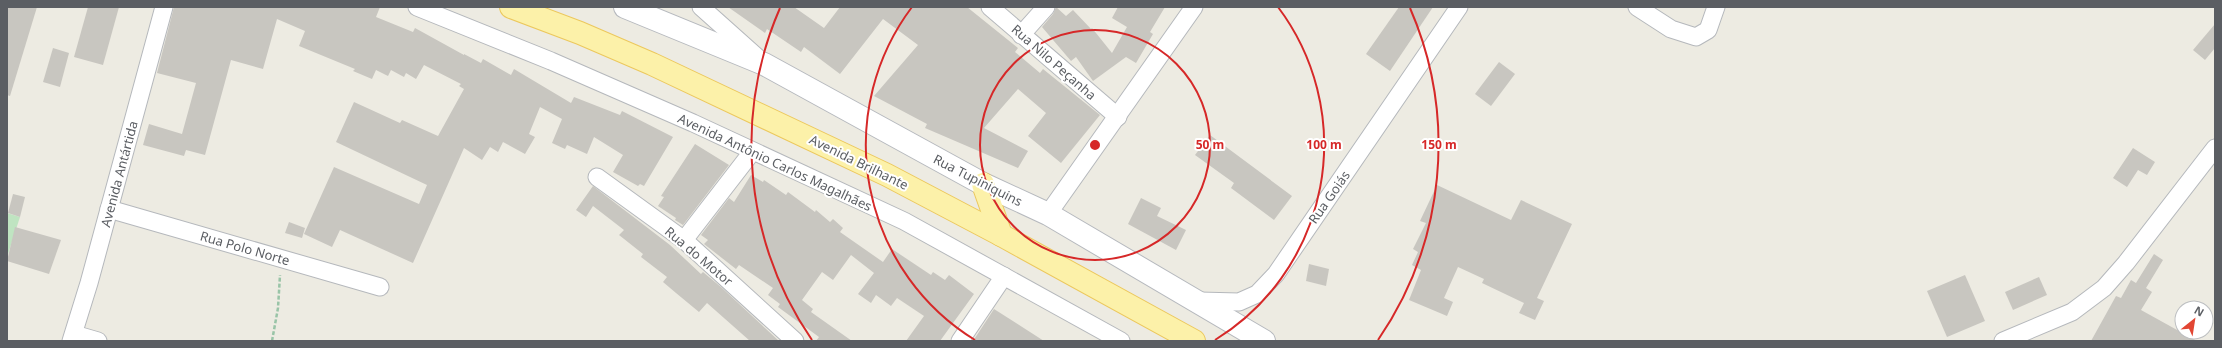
<svg xmlns="http://www.w3.org/2000/svg" width="2222" height="348" font-family="'Noto Sans',sans-serif">
  <style>
    .green { fill: #bfe4c1 }
    .building { fill: #c8c6c0 }
    .lines { fill: none; stroke-linecap: round; stroke-linejoin: round }
    .street-casing { stroke: #b5b8bc; stroke-width: 19 }
    .secondary-casing { stroke: #b6b9be; stroke-width: 24 }
    .primary-casing { stroke: #ecc85d; stroke-width: 24 }
    .path { stroke: #99c4a7; stroke-width: 2.5; stroke-dasharray: 4 2; stroke-linecap: butt }
    .street { stroke: #fff; stroke-width: 17 }
    .secondary { stroke: #fff; stroke-width: 22 }
    .primary { stroke: #fcf1a9; stroke-width: 22 }
    .ring { fill: none; stroke: #d62828; stroke-width: 2 }
    .labels { text-anchor: middle; stroke-width: 4; stroke-linejoin: round; paint-order: stroke }
    .street-label { font-size: 13px; fill: #5b5e63; stroke: #fff }
    .centre { fill: #d62828; stroke: #fff; stroke-width: 2 }
    .ring-label { font-size: 12px; text-anchor: middle; font-weight: bold; fill: #d62828; stroke: #fff; stroke-width: 4; stroke-linejoin: round; paint-order: stroke }
  </style>
  <rect width="100%" height="100%" fill="#edebe2"/>
  <path class="green" d="M 7,213 L 20,217 L 7,257 Z"/>
  <g class="building">
    <path d="M 7,7 L 37,7 L 10,96 L 7,95 Z"/>
    <path d="M 88,7 L 119,7 L 103,65 L 74,57 Z"/>
    <path d="M 174,7 L 380,7 L 376,17 L 413,32 L 415,28 L 464,55 L 464,54 L 481,63 L 483,59 L 511,75 L 514,69 L 571,103 L 574,97 L 620,115 L 622,111 L 673,137 L 644,186 L 640,184 L 638,186 L 613,172 L 623,155 L 594,137 L 587,154 L 567,145 L 565,149 L 552,143 L 562,119 L 540,107 L 529,134 L 535,137 L 525,154 L 503,142 L 498,152 L 490,147 L 482,160 L 464,148 L 413,263 L 340,230 L 332,247 L 304,234 L 334,167 L 419,204 L 427,185 L 336,142 L 354,102 L 400,123 L 402,120 L 438,136 L 464,89 L 459,86 L 461,84 L 424,65 L 416,79 L 406,73 L 404,77 L 391,70 L 388,76 L 376,70 L 372,79 L 353,71 L 355,69 L 299,46 L 305,31 L 277,19 L 263,69 L 231,60 L 205,155 L 186,150 L 184,156 L 143,145 L 149,124 L 182,134 L 196,83 L 157,73 Z"/>
    <path d="M 728,7 L 794,7 L 824,28 L 840,7 L 967,7 L 1018,48 L 1015,52 L 1040,73 L 1043,69 L 1100,115 L 1061,163 L 1028,136 L 1046,113 L 1018,89 L 984,128 L 1028,151 L 1018,168 L 925,128 L 927,124 L 874,96 L 918,45 L 883,19 L 840,74 L 804,47 L 801,52 L 767,29 L 765,33 Z"/>
    <path d="M 1056,7 L 1066,16 L 1073,10 L 1091,29 L 1092,28 L 1112,53 L 1127,27 L 1112,18 L 1118,7 L 1165,7 L 1150,32 L 1153,34 L 1136,63 L 1126,57 L 1093,81 L 1076,57 L 1071,61 L 1042,27 L 1053,14 Z"/>
    <path d="M 1399,7 L 1433,7 L 1390,71 L 1366,54 Z"/>
    <path d="M 2215,24 L 2215,48 L 2205,60 L 2193,50 Z"/>
    <path d="M 53,48 L 69,53 L 60,87 L 43,82 Z"/>
    <path d="M 1499,62 L 1515,74 L 1491,106 L 1475,94 Z"/>
    <path d="M 1210,135 L 1292,196 L 1274,220 L 1231,188 L 1234,183 L 1195,155 Z"/>
    <path d="M 695,144 L 729,165 L 683,225 L 675,220 L 676,218 L 658,206 L 664,197 L 661,196 Z"/>
    <path d="M 2133,148 L 2155,162 L 2147,175 L 2138,170 L 2127,187 L 2113,178 Z"/>
    <path d="M 751,175 L 763,182 L 764,180 L 786,195 L 788,192 L 815,212 L 816,210 L 830,222 L 833,219 L 843,228 L 840,232 L 883,262 L 892,249 L 931,275 L 933,272 L 945,280 L 949,275 L 974,294 L 940,341 L 906,341 L 924,316 L 897,298 L 891,306 L 876,295 L 871,303 L 858,294 L 874,273 L 851,255 L 833,280 L 822,272 L 802,300 L 813,309 L 811,312 L 852,341 L 816,341 L 819,337 L 778,307 L 780,304 L 768,295 L 773,288 L 739,265 L 736,269 L 704,244 L 708,240 L 701,235 L 729,198 L 734,202 Z"/>
    <path d="M 1437,185 L 1511,220 L 1521,200 L 1572,224 L 1537,298 L 1544,301 L 1535,320 L 1519,313 L 1524,303 L 1482,283 L 1484,279 L 1458,267 L 1444,298 L 1453,302 L 1447,316 L 1409,300 L 1421,270 L 1412,265 L 1418,252 L 1413,249 L 1426,223 L 1420,221 Z"/>
    <path d="M 593,186 L 670,245 L 701,274 L 703,272 L 721,287 L 779,341 L 750,341 L 707,303 L 699,312 L 676,293 L 663,282 L 667,277 L 641,257 L 643,254 L 619,235 L 624,230 L 593,206 L 586,217 L 576,210 Z"/>
    <path d="M 13,194 L 25,197 L 20,217 L 8,213 Z"/>
    <path d="M 1141,198 L 1161,208 L 1157,216 L 1186,230 L 1176,250 L 1128,224 Z"/>
    <path d="M 289,222 L 305,228 L 302,238 L 285,233 Z"/>
    <path d="M 15,227 L 61,240 L 49,274 L 7,261 Z"/>
    <path d="M 2154,254 L 2163,260 L 2146,288 L 2152,292 L 2141,310 L 2197,341 L 2091,341 L 2116,296 L 2121,298 L 2131,280 L 2136,283 Z"/>
    <path d="M 1309,264 L 1329,269 L 1326,286 L 1306,281 Z"/>
    <path d="M 1965,275 L 1985,321 L 1947,337 L 1927,291 Z"/>
    <path d="M 2039,277 L 2047,295 L 2013,310 L 2005,292 Z"/>
    <path d="M 994,309 L 1044,341 L 973,341 Z"/>
  </g>
  <g class="lines">
    <defs>
      <g id="street">
        <path d="M 417,7 L 551,61 L 693,123 L 904,221 L 1121,341"/>
        <path d="M 701,7 L 757,57"/>
        <path d="M 990,7 L 1118,117"/>
        <path d="M 1637,7 L 1671,29 L 1696,37 L 1708,30 L 1716,7"/>
        <path d="M 1021,35 L 1046,7"/>
        <path d="M 597,177 L 684,240 L 795,341"/>
        <path d="M 109,209 L 380,287"/>
        <path d="M 1048,214 L 1194,7"/>
        <path d="M 684,240 L 752,152"/>
        <path d="M 1199,301 L 1239,302 L 1257,294 L 1276,274 L 1459,7"/>
        <path d="M 74,334 L 98,341"/>
        <path d="M 71,341 L 89,283 L 164,7"/>
        <path d="M 960,341 L 1004,276"/>
        <path d="M 2003,341 L 2072,312 L 2104,288 L 2126,263 L 2215,148"/>
      </g>
      <path id="secondary" d="M 625,7 L 764,64 L 983,184 L 1048,214 L 1264,341"/>
      <g id="primary">
        <path d="M 511,7 L 580,33 L 652,64 L 887,175 L 1001,235 L 1194,341"/>
        <path d="M 983,184 L 1001,235"/>
      </g>
    </defs>
    <use href="#street" class="street-casing"/>
    <use href="#secondary" class="secondary-casing"/>
    <use href="#primary" class="primary-casing"/>
    <path class="path" d="M 272,341 L 278,308 L 280,275"/>
    <use href="#street" class="street"/>
    <use href="#secondary" class="secondary"/>
    <use href="#primary" class="primary"/>
  </g>
  <g class="ring">
    <circle cx="1095" cy="145" r="115"/>
    <path d="M975 340A229 229 0 0 1 912 7M1278 7A229 229 0 0 1 1215 340"/>
    <path d="M812 340A344 344 0 0 1 780 8M1410 8A344 344 0 0 1 1378 340"/>
  </g>
  <g class="labels">
    <g class="street-label">
      <text transform="translate(1054 62) rotate(41)" y="5">Rua Nilo Peçanha</text>
      <text transform="translate(775 162) rotate(25)" y="5">Avenida Antônio Carlos Magalhães</text>
      <text transform="translate(859 162) rotate(26)" y="5">Avenida Brilhante</text>
      <text transform="translate(119 174) rotate(-75)" y="5">Avenida Antártida</text>
      <text transform="translate(978 180) rotate(27)" y="5">Rua Tupiniquins</text>
      <text transform="translate(1329 197) rotate(-55)" y="5">Rua Goiás</text>
      <text transform="translate(245 248) rotate(16)" y="5">Rua Polo Norte</text>
      <text transform="translate(699 256) rotate(40)" y="5">Rua do Motor</text>
    </g>
  </g>
  <circle cx="1095" cy="145" r="6" class="centre"/>
  <g class="ring-label">
    <text x="1210" y="149">50 m</text>
    <text x="1324" y="149">100 m</text>
    <text x="1439" y="149">150 m</text>
  </g>
  <rect width="2222" height="348" fill="none" stroke="#5b5e63" stroke-width="16"/>
  <g transform="translate(2194 320) rotate(30)"><circle r="19" fill="#ffffff" stroke="#bdbfc1"/>
  <path d="M0-3L7 15L0 10L-7 15Z" fill="#e24633"/>
  <text y="-6" font-size="11" font-weight="bold" text-anchor="middle" fill="#5b5e63">N</text>
  </g>
</svg>
